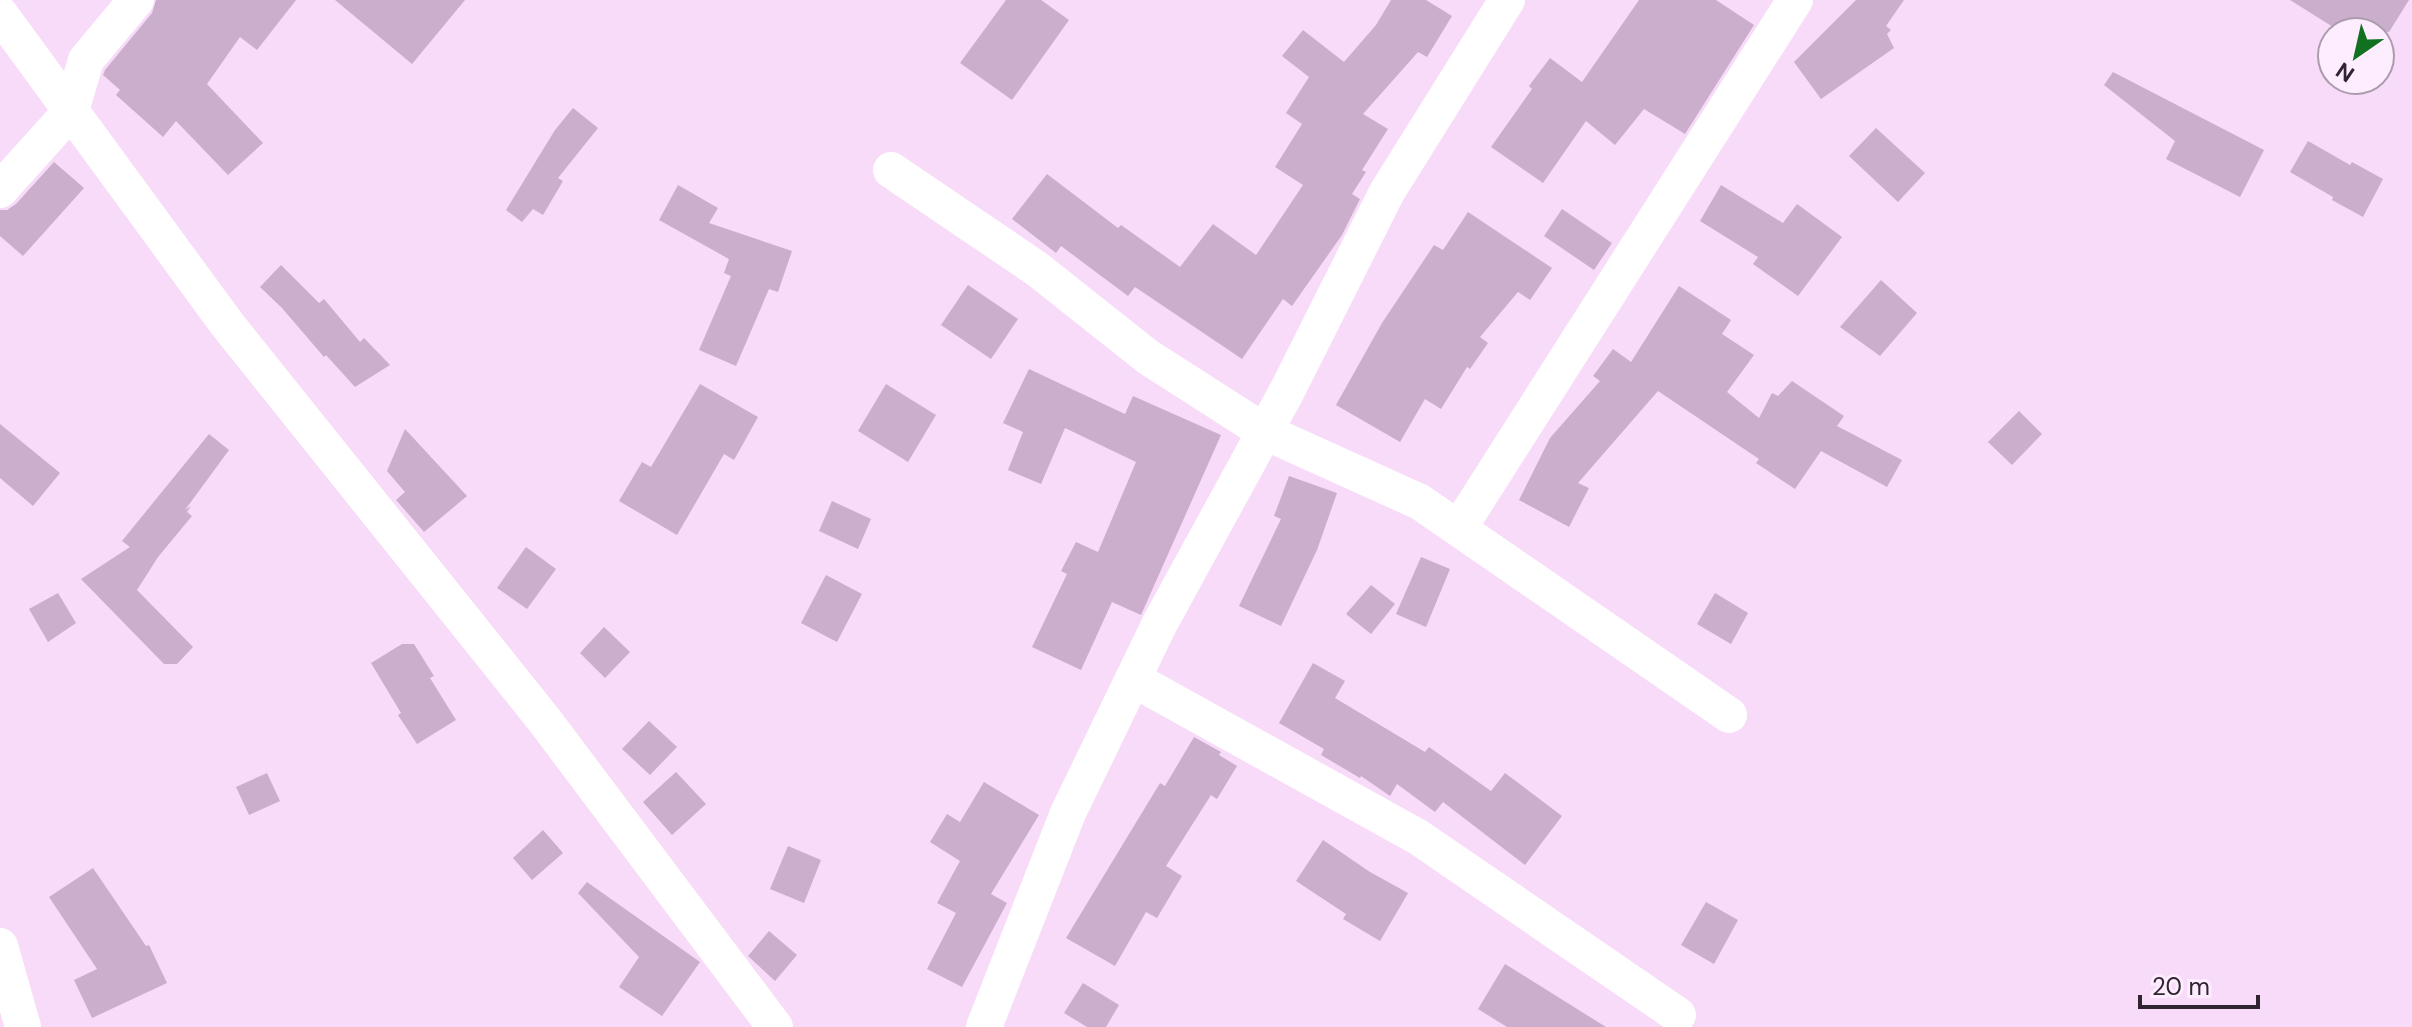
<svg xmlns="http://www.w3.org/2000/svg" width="2412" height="1027" font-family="'DM Sans',sans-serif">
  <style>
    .building { fill: #cbaecc }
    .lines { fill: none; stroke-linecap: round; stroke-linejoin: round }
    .street { stroke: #fff; stroke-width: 36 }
  </style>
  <rect width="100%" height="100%" fill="#f8daf9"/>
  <g class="building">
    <path d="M 156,0 L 296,0 L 257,50 L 240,37 L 207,84 L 263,143 L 228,175 L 176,121 L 163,137 L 116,95 L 120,90 L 103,75 L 105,70 L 152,13 Z"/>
    <path d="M 335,0 L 465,0 L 412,64 Z"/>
    <path d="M 1006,0 L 1041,0 L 1069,20 L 1012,100 L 960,63 Z"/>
    <path d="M 1391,0 L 1426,0 L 1452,16 L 1427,57 L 1418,52 L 1363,114 L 1388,129 L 1362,170 L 1366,172 L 1352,194 L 1360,199 L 1342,235 L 1292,306 L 1283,299 L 1242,359 L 1135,287 L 1128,296 L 1061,246 L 1056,253 L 1012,219 L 1047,174 L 1118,228 L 1121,225 L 1180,267 L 1213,224 L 1256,255 L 1303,185 L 1275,167 L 1302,124 L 1286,113 L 1309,77 L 1282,56 L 1303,30 L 1344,62 L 1376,25 Z"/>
    <path d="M 1639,0 L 1716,0 L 1754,25 L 1685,134 L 1644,109 L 1615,145 L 1586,121 L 1543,183 L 1491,147 L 1532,89 L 1529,86 L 1550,58 L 1582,82 Z"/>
    <path d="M 1856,0 L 1904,0 L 1886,26 L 1891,30 L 1887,34 L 1894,48 L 1821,99 L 1794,62 Z"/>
    <path d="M 2290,0 L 2409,0 L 2389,32 L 2341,32 Z"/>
    <path d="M 2113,72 L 2264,150 L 2240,197 L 2166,159 L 2175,141 L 2104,85 Z"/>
    <path d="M 573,108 L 598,128 L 558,178 L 563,181 L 543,215 L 533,209 L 522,222 L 506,210 L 555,130 Z"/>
    <path d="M 1876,128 L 1925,173 L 1898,202 L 1849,156 Z"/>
    <path d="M 2308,141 L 2350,165 L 2352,162 L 2383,179 L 2363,217 L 2332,200 L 2333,197 L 2290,172 Z"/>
    <path d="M 54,162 L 84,188 L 23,256 L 0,236 L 0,210 L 7,210 L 16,204 Z"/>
    <path d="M 678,185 L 718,208 L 709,223 L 792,251 L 778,292 L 769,289 L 736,366 L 699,350 L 731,276 L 724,273 L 729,259 L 659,220 Z"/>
    <path d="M 1721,185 L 1783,223 L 1797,204 L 1842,237 L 1798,296 L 1753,264 L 1758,257 L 1700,221 Z"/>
    <path d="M 1562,209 L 1612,243 L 1594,270 L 1544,236 Z"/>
    <path d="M 1468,212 L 1552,268 L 1530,300 L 1518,292 L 1480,337 L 1488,343 L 1470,369 L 1467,367 L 1441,409 L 1425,399 L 1400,442 L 1336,405 L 1382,323 L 1434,245 L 1443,250 Z"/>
    <path d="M 281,265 L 319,303 L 324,299 L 360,342 L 364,338 L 390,365 L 355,387 L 326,355 L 324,357 L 282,308 L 260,287 Z"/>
    <path d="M 1881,280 L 1917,313 L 1880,356 L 1840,327 Z"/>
    <path d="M 968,285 L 1018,319 L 991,359 L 941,325 Z"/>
    <path d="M 1679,286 L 1731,320 L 1722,334 L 1754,355 L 1727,392 L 1759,418 L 1772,393 L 1778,396 L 1792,381 L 1844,416 L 1837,426 L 1902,460 L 1887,487 L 1821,451 L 1795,489 L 1756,463 L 1759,459 L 1658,391 L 1578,483 L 1589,488 L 1569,527 L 1519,500 L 1550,438 L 1600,381 L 1593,376 L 1613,349 L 1631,362 Z"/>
    <path d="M 1029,369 L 1125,414 L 1133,396 L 1221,435 L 1141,615 L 1112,602 L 1081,670 L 1032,647 L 1067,574 L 1061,571 L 1076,542 L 1098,552 L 1136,462 L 1065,428 L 1041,484 L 1008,470 L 1023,432 L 1003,423 Z"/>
    <path d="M 700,384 L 758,417 L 734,460 L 724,454 L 677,535 L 619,501 L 642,462 L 651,467 Z"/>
    <path d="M 886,384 L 936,415 L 908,462 L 858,431 Z"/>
    <path d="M 2019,411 L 2042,434 L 2012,465 L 1988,442 Z"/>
    <path d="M 0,424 L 60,473 L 33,506 L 0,478 Z"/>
    <path d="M 405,429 L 467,496 L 424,532 L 396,500 L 405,492 L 387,471 Z"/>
    <path d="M 209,434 L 229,450 L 185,510 L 191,506 L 187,512 L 192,516 L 158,557 L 137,590 L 193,647 L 177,664 L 164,664 L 81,579 L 130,547 L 122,541 Z"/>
    <path d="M 1289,476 L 1337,493 L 1317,550 L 1281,626 L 1239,606 L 1281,519 L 1274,516 Z"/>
    <path d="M 832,501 L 871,519 L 858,549 L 819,531 Z"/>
    <path d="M 526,547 L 556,569 L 527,609 L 497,588 Z"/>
    <path d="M 1421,557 L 1450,569 L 1426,627 L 1396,614 Z"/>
    <path d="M 826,575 L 862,594 L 837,642 L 801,623 Z"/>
    <path d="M 1371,585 L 1395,604 L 1371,634 L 1346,614 Z"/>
    <path d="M 58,593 L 76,623 L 48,642 L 29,609 Z"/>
    <path d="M 1715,593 L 1748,613 L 1731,644 L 1697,624 Z"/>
    <path d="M 604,627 L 630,652 L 605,678 L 580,653 Z"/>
    <path d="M 402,644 L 414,644 L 434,676 L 430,678 L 456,720 L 417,744 L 398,715 L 401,713 L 371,663 Z"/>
    <path d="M 1313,663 L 1345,681 L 1335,698 L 1425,752 L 1429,747 L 1491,791 L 1505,773 L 1562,816 L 1525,865 L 1443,802 L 1435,812 L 1397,784 L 1390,796 L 1361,776 L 1360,778 L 1321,755 L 1324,749 L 1279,723 Z"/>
    <path d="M 649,721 L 677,747 L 650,775 L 622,749 Z"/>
    <path d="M 1194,737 L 1221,752 L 1219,755 L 1237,766 L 1217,799 L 1211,795 L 1166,866 L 1182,876 L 1157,918 L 1146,912 L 1115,966 L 1066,938 L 1160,783 L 1165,786 Z"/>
    <path d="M 676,772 L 706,804 L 672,835 L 643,802 Z"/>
    <path d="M 267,773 L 280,801 L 249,815 L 236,787 Z"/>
    <path d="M 984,782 L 1039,815 L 991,894 L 1007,903 L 962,987 L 927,969 L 956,913 L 937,903 L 960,861 L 930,842 L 947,814 L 960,822 Z"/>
    <path d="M 543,830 L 563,853 L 532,880 L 513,858 Z"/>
    <path d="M 1323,840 L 1370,872 L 1408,893 L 1380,941 L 1343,919 L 1346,914 L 1296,881 Z"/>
    <path d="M 788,846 L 821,860 L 804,903 L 770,889 Z"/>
    <path d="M 93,868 L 146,946 L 149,945 L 167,983 L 92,1018 L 74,980 L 97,969 L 49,897 Z"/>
    <path d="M 587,882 L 700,962 L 662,1016 L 619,987 L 639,957 L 578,893 Z"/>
    <path d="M 1706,902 L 1738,920 L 1714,964 L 1681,945 Z"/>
    <path d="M 769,931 L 797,955 L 775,981 L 748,956 Z"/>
    <path d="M 1505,964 L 1606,1027 L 1507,1027 L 1478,1009 Z"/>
    <path d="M 1083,983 L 1119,1005 L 1106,1027 L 1087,1027 L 1064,1013 Z"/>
  </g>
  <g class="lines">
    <g class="street">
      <path d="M 0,14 L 227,324 L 545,721 L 775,1027"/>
      <path d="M 891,170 L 1037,269 L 1148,357 L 1265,432 L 1420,502 L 1729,715"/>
      <path d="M 0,190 L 71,111 L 86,60 L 136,0"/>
      <path d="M 1459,528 L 1795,0"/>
      <path d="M 1133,679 L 1418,837 L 1678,1015"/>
      <path d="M 0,946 L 23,1027"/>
      <path d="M 984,1027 L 1068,813 L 1160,623 L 1287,391 L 1387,192 L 1507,0"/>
    </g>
  </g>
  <g transform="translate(2356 56) rotate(214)"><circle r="38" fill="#feecff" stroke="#ab9cac" stroke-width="2"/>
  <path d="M0-6L14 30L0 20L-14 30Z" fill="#127120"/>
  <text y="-12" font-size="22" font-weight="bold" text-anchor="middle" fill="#2f2430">N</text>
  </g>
  <path d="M2140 995v12h118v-12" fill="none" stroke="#2f2430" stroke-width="4"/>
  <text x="2152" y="995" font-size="24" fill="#2f2430" stroke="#feecff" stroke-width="6" paint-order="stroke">20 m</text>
</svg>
